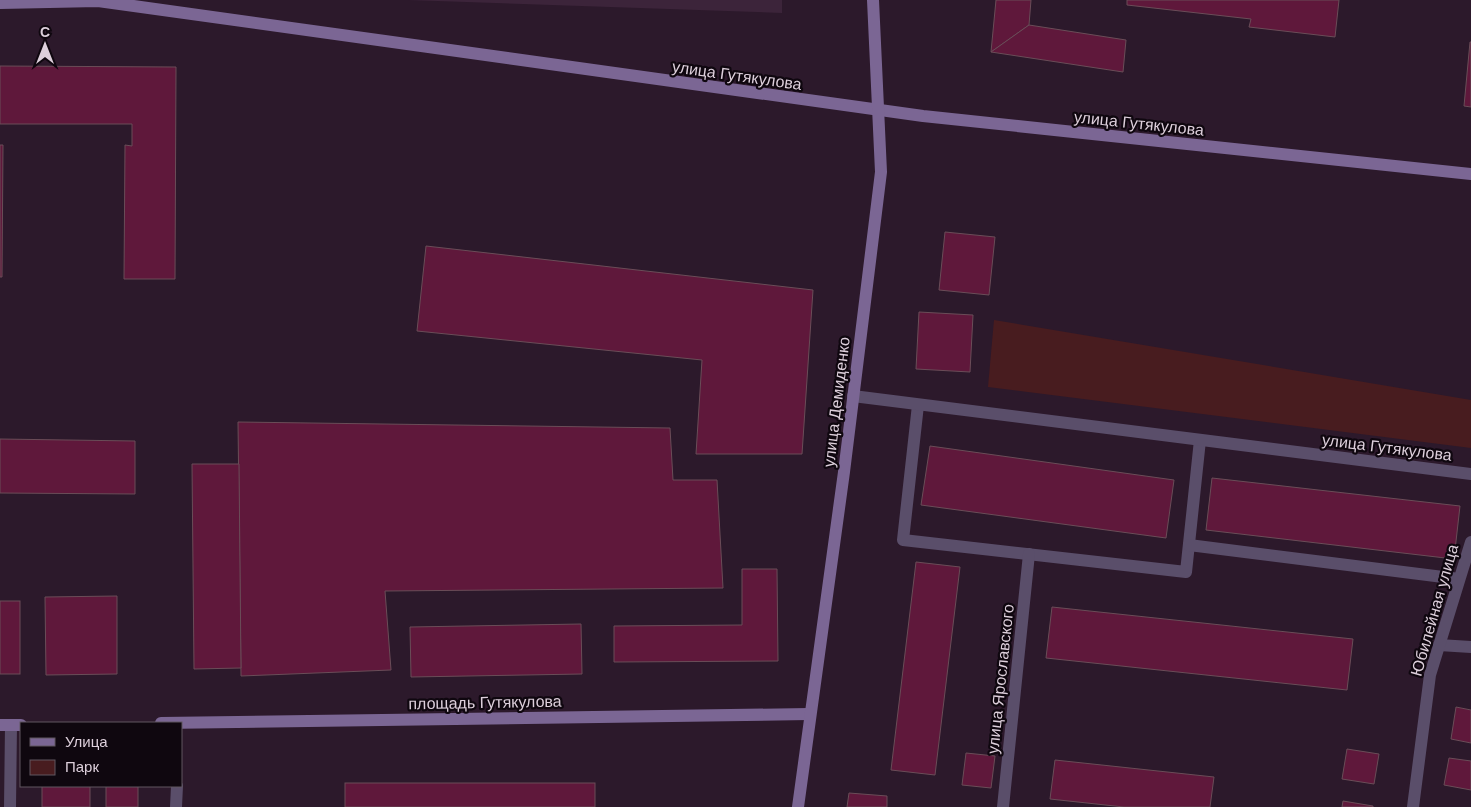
<svg xmlns="http://www.w3.org/2000/svg" width="1471" height="807" font-family="Arial,sans-serif">
  <style>
    .built { fill: #3c243a }
    .green { fill: #481c1f }
    .building { fill: #5f183b; stroke: #6a4d58 }
    .lines { fill: none; stroke-linecap: round; stroke-linejoin: round }
    .lane { stroke: #5a4e6a; stroke-width: 12 }
    .street { stroke: #5a4e6a; stroke-width: 12 }
    .secondary { stroke: #7b6694; stroke-width: 12 }
    .labels { text-anchor: middle; stroke-width: 4.5; stroke-linejoin: round; paint-order: stroke }
    .street-label { font-size: 16px; fill: #ddcfdb; stroke: #0f070f }
  </style>
  <rect width="100%" height="100%" fill="#2c192b"/>
  <path class="built" d="M 408,0 L 782,0 L 782,13 Z"/>
  <path class="green" d="M 994,320 L 1471,400 L 1471,448 L 988,387 Z"/>
  <g class="building">
    <path d="M 996,0 L 1031,0 L 1029,25 L 991,52 Z"/>
    <path d="M 1127,0 L 1339,0 L 1335,37 L 1249,27 L 1251,19 L 1127,5 Z"/>
    <path d="M 1029,25 L 1126,40 L 1123,72 L 991,52 Z"/>
    <path d="M 1470,42 L 1471,42 L 1471,107 L 1464,106 Z"/>
    <path d="M 0,66 L 176,67 L 175,279 L 124,279 L 125,145 L 132,146 L 132,124 L 0,124 Z"/>
    <path d="M 0,145 L 3,145 L 2,277 L 0,277 Z"/>
    <path d="M 945,232 L 995,237 L 989,295 L 939,290 Z"/>
    <path d="M 426,246 L 813,290 L 802,454 L 696,454 L 702,360 L 417,331 Z"/>
    <path d="M 919,312 L 973,315 L 970,372 L 916,369 Z"/>
    <path d="M 238,422 L 670,428 L 673,480 L 717,480 L 723,588 L 385,591 L 391,670 L 241,676 Z"/>
    <path d="M 0,439 L 135,441 L 135,494 L 0,493 Z"/>
    <path d="M 930,446 L 1174,480 L 1166,538 L 921,505 Z"/>
    <path d="M 192,464 L 239,464 L 241,668 L 194,669 Z"/>
    <path d="M 1212,478 L 1460,506 L 1454,559 L 1206,530 Z"/>
    <path d="M 916,562 L 960,567 L 935,775 L 891,770 Z"/>
    <path d="M 742,569 L 777,569 L 778,661 L 614,662 L 614,626 L 742,625 Z"/>
    <path d="M 117,596 L 117,674 L 46,675 L 45,597 Z"/>
    <rect x="0" y="601" width="20" height="73"/>
    <path d="M 1052,607 L 1353,639 L 1347,690 L 1046,658 Z"/>
    <path d="M 581,624 L 582,674 L 411,677 L 410,627 Z"/>
    <path d="M 1456,707 L 1471,710 L 1471,743 L 1451,739 Z"/>
    <path d="M 1347,749 L 1379,754 L 1374,784 L 1342,779 Z"/>
    <path d="M 966,753 L 995,756 L 991,788 L 962,785 Z"/>
    <path d="M 1449,758 L 1471,761 L 1471,790 L 1444,785 Z"/>
    <path d="M 1055,760 L 1214,777 L 1210,807 L 1124,807 L 1050,799 Z"/>
    <rect x="345" y="783" width="250" height="24"/>
    <rect x="42" y="786" width="48" height="21"/>
    <rect x="106" y="786" width="32" height="21"/>
    <path d="M 849,793 L 887,796 L 887,807 L 847,807 Z"/>
    <path d="M 1343,801 L 1373,806 L 1373,807 L 1342,807 Z"/>
  </g>
  <g class="lines">
    <g class="lane">
      <path d="M 918,405 L 903,540 L 1186,572 L 1200,440"/>
      <path d="M 1189,545 L 1459,579"/>
      <path d="M 1439,645 L 1471,647"/>
      <path d="M 10,807 L 11,725"/>
    </g>
    <g class="street">
      <path d="M 853,396 L 1471,474"/>
      <path d="M 176,807 L 177,786"/>
      <path d="M 1003,807 L 1029,554"/>
      <path d="M 1413,807 L 1430,675 L 1471,542"/>
    </g>
    <g class="secondary">
      <path d="M 0,3 L 98,1 L 923,116 L 1471,174"/>
      <path d="M 161,723 L 809,714"/>
      <path d="M 0,725 L 21,725"/>
      <path d="M 798,807 L 844,472 L 881,172 L 873,0"/>
    </g>
  </g>
  <g class="labels">
    <g class="street-label">
      <text transform="translate(737 75) rotate(8)" y="6">улица Гутякулова</text>
      <text transform="translate(1139 123) rotate(6)" y="6">улица Гутякулова</text>
      <text transform="translate(836 402) rotate(-83)" y="6">улица Демиденко</text>
      <text transform="translate(1387 447) rotate(7)" y="6">улица Гутякулова</text>
      <text transform="translate(1434 610) rotate(-74)" y="6">Юбилейная улица</text>
      <text transform="translate(1000 679) rotate(-84)" y="6">улица Ярославского</text>
      <text transform="translate(485 702) rotate(-1)" y="6">площадь Гутякулова</text>
    </g>
  </g>
  <rect x="20" y="722" width="162" height="65" fill="#0f070f" stroke="#615761"/>
  <rect x="30" y="738" width="25" height="8" fill="#7b6694" stroke="#615761"/>
  <text x="65" y="747" font-size="15" fill="#ddcfdb">Улица</text>
  <rect x="30" y="760" width="25" height="15" fill="#481c1f" stroke="#615761"/>
  <text x="65" y="772" font-size="15" fill="#ddcfdb">Парк</text>
  <g transform="translate(45 45)" stroke="#0f070f" stroke-width="4" paint-order="stroke">
  <path d="M0-4L9 19L0 12L-9 19Z" fill="#ddcfdb"/>
  <text y="-8" font-size="14" font-weight="bold" text-anchor="middle" fill="#ddcfdb">С</text>
  </g>
</svg>
